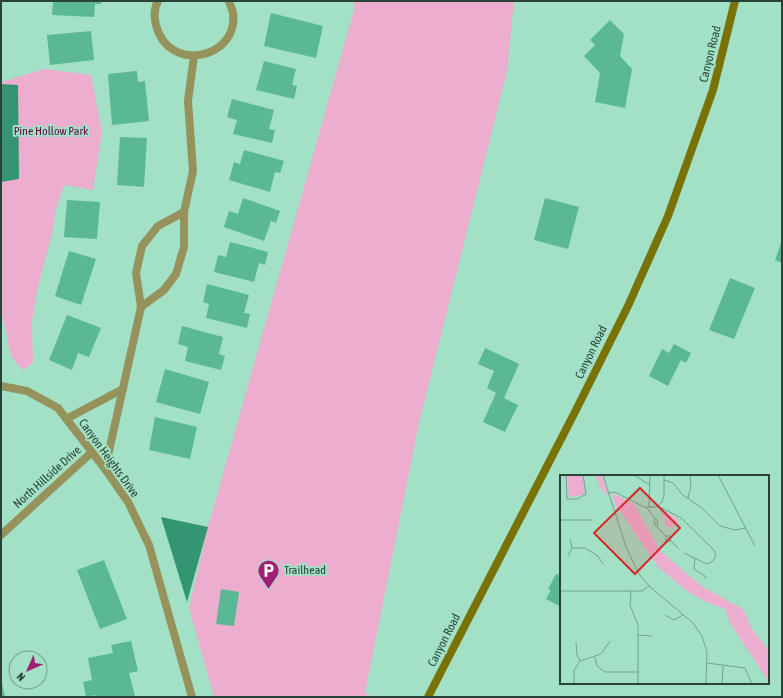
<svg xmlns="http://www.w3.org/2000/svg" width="783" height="698" font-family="'Asap Condensed',sans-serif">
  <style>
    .green { fill: #edadcf }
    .water { fill: #339572 }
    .building { fill: #5ab994 }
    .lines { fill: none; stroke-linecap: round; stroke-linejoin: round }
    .street { stroke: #95925b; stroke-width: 8 }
    .secondary { stroke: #797207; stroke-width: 8 }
    .labels { text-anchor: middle; stroke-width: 4; stroke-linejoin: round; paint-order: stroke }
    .street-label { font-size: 12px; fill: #294338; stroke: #a2e1c5 }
    .park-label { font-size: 12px; fill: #650848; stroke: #a2e1c5 }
    .poi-label { font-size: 12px; fill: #294338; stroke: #a2e1c5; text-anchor: start }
    .inset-road { fill: none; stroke: #72a28d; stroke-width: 1 }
    .view { fill: #d62828; fill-opacity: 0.15; stroke: #d62828; stroke-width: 2 }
    .inset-edge { fill: none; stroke: #294338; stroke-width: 2 }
  </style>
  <rect width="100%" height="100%" fill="#a2e1c5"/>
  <g class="green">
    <path d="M 354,1 L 514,1 L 507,71 L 419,423 L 365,693 L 372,697 L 214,697 L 189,608 L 208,527 L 354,10 Z"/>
    <path d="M 44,69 L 91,75 L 102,132 L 93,190 L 64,185 L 56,209 L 52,233 L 37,291 L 32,321 L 33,363 L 22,370 L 11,356 L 1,310 L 1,82 Z"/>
  </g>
  <g class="water">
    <path d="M 1,84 L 18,85 L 19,179 L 1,182 Z"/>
    <path d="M 161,517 L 208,527 L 187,602 Z"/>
  </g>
  <g class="building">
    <path d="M 53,1 L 101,1 L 101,4 L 95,4 L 94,17 L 52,15 Z"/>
    <path d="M 271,13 L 323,26 L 316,58 L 264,46 Z"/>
    <path d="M 610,20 L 624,34 L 620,56 L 632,69 L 625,108 L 595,102 L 600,73 L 584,56 L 595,45 L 590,40 Z"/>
    <path d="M 91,31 L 94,60 L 50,65 L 47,35 Z"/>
    <path d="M 264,61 L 296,69 L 292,85 L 297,86 L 294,99 L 256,90 Z"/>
    <path d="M 137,71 L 138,82 L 145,81 L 149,121 L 112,125 L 108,74 Z"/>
    <path d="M 232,99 L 274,110 L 269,129 L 275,130 L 272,143 L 233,134 L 237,120 L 227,117 Z"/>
    <path d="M 120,137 L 147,138 L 144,187 L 117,185 Z"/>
    <path d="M 244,150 L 284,161 L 280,173 L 275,172 L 270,192 L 229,180 L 234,162 L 240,164 Z"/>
    <path d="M 243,198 L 280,211 L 276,223 L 271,221 L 264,241 L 224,227 L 229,211 L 238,214 Z"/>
    <path d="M 545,198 L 579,207 L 568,249 L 534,240 Z"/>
    <path d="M 67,200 L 100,202 L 97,239 L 64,237 Z"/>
    <path d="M 782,240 L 782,263 L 775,260 Z"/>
    <path d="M 230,242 L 268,252 L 265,265 L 259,263 L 254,282 L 214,272 L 218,255 L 226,257 Z"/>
    <path d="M 69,251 L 96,259 L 81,305 L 55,296 Z"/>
    <path d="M 730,278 L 755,288 L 734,339 L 709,330 Z"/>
    <path d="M 207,284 L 249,295 L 244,313 L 250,314 L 247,328 L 206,318 L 209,304 L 203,302 Z"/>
    <path d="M 67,315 L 101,328 L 89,357 L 78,353 L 72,370 L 49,360 Z"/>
    <path d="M 182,326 L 223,337 L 219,354 L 225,356 L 221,370 L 185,361 L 188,347 L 178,344 Z"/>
    <path d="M 674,344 L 691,353 L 686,363 L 681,360 L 668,386 L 649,376 L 662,349 L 669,353 Z"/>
    <path d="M 485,348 L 519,364 L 504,398 L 518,405 L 505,432 L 483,422 L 496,393 L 487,388 L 494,371 L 478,364 Z"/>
    <path d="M 165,369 L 209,382 L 200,414 L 156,402 Z"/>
    <path d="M 155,417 L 197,427 L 190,459 L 149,450 Z"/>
    <path d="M 104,560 L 127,619 L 100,629 L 77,570 Z"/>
    <path d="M 561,570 L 561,607 L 546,599 L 551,590 L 548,589 L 556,574 L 558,575 Z"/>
    <path d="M 221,589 L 239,592 L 234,626 L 216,624 Z"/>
    <path d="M 131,641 L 138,671 L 129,673 L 135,696 L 128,697 L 95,697 L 95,695 L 86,697 L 83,682 L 92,680 L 88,658 L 113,653 L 111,645 Z"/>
    <path d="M 1,683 L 2,683 L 5,697 L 1,697 Z"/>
  </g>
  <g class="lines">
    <g class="street">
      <path d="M 158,1 C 154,8 154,17 156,25 C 168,74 239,59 233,13 C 232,9 230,5 229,1"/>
      <path d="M 141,307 L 164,290 L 176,274 L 184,247 L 184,212 L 193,171 L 188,101 L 194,56"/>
      <path d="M 1,386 L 27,391 L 58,408 L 105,469 L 128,502 L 149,545 L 192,697"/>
      <path d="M 66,419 L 123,389"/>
      <path d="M 105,469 L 141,307 L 136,273 L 142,246 L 158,226 L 184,212"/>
      <path d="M 1,535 L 92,452"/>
    </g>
    <path class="secondary" d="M 428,697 L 576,410 L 628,306 L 668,216 L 713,90 L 735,1"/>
  </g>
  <defs>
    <symbol id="parking-pin" viewBox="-11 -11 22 30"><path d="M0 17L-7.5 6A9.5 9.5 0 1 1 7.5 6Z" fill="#9f2074" stroke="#a2e1c5"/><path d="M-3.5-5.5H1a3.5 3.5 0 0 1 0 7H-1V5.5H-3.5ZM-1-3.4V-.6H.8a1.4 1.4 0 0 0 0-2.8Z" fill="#fff"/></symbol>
  </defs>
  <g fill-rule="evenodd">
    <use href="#parking-pin" x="256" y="558" width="25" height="34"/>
  </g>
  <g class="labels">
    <g class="street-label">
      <text transform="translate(710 54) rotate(-76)" y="4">Canyon Road</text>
      <text transform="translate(591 352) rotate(-64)" y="4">Canyon Road</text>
      <text transform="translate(109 458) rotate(54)" y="4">Canyon Heights Drive</text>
      <text transform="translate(47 477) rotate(-42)" y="4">North Hillside Drive</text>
      <text transform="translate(444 640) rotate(-63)" y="4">Canyon Road</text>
    </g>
    <g class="park-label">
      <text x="51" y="135">Pine Hollow Park</text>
    </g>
    <g class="poi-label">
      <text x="284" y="574">Trailhead</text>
    </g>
  </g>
  <g transform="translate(560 475)">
    <rect width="209" height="209" fill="#a2e1c5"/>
    <path d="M 7,0 L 22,0 L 25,17 L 23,20 L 9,22 ZM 35,0 L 42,0 L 49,22 L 41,14 ZM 52,18 L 74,29 L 99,74 L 114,88 L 143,112 L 184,135 L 191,153 L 209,176 L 209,207 L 170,148 L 165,134 L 148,128 L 127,116 L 98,92 L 59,34 L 56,35 ZM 99,33 L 119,45 L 111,54 L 104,48 L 106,46 Z" fill="#edadcf"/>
    <path class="inset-road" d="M 6,0 L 7,24 L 17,24 L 26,19M 23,0 L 26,19M 43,0 L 66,72 L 79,99 L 89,111 L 133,148 L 142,161 L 147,177 L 146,209M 74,0 L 90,10M 158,0 L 195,71M 104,5 L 113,8 L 123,20 L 142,33 L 160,51 L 175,55 L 186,53M 48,18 L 55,17 L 84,32 L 96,32 L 102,27 L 104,21 L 104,0M 128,23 L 131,11 L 130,0M 98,31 L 121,43 L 154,75 L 156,80 L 153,86 L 147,89 L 124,78M 89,32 L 90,0M 87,33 L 98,47 L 97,52M 94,44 L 95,50 L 106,61M 0,45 L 31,45M 111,66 L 110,61 L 106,61 L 106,66 L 111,66 L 119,74M 12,73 L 25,73 L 38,81 L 43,89M 8,81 L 12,73 L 10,64M 135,84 L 134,94 L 145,101 L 146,104M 0,116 L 82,116 L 89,111M 71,116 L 70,130 L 78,150 L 78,209M 105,140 L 114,145 L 123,140M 78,160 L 92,161M 16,167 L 17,180 L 20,186M 35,182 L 37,191 L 45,197 L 78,197M 147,188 L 185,193 L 192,209M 14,209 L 14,195 L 20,186 L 41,179 L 50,166M 162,209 L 163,191"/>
    <path class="view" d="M 80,13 L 120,53 L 75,99 L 34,58 Z"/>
    <rect width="209" height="209" class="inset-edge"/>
  </g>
  <rect width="783" height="698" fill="none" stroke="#294338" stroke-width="4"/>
  <g transform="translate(28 670) rotate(225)"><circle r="19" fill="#a2e1c5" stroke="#72a28d"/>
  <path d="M0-3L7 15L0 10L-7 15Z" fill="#9f2074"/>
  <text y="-6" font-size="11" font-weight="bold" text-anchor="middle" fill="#294338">N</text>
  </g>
</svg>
